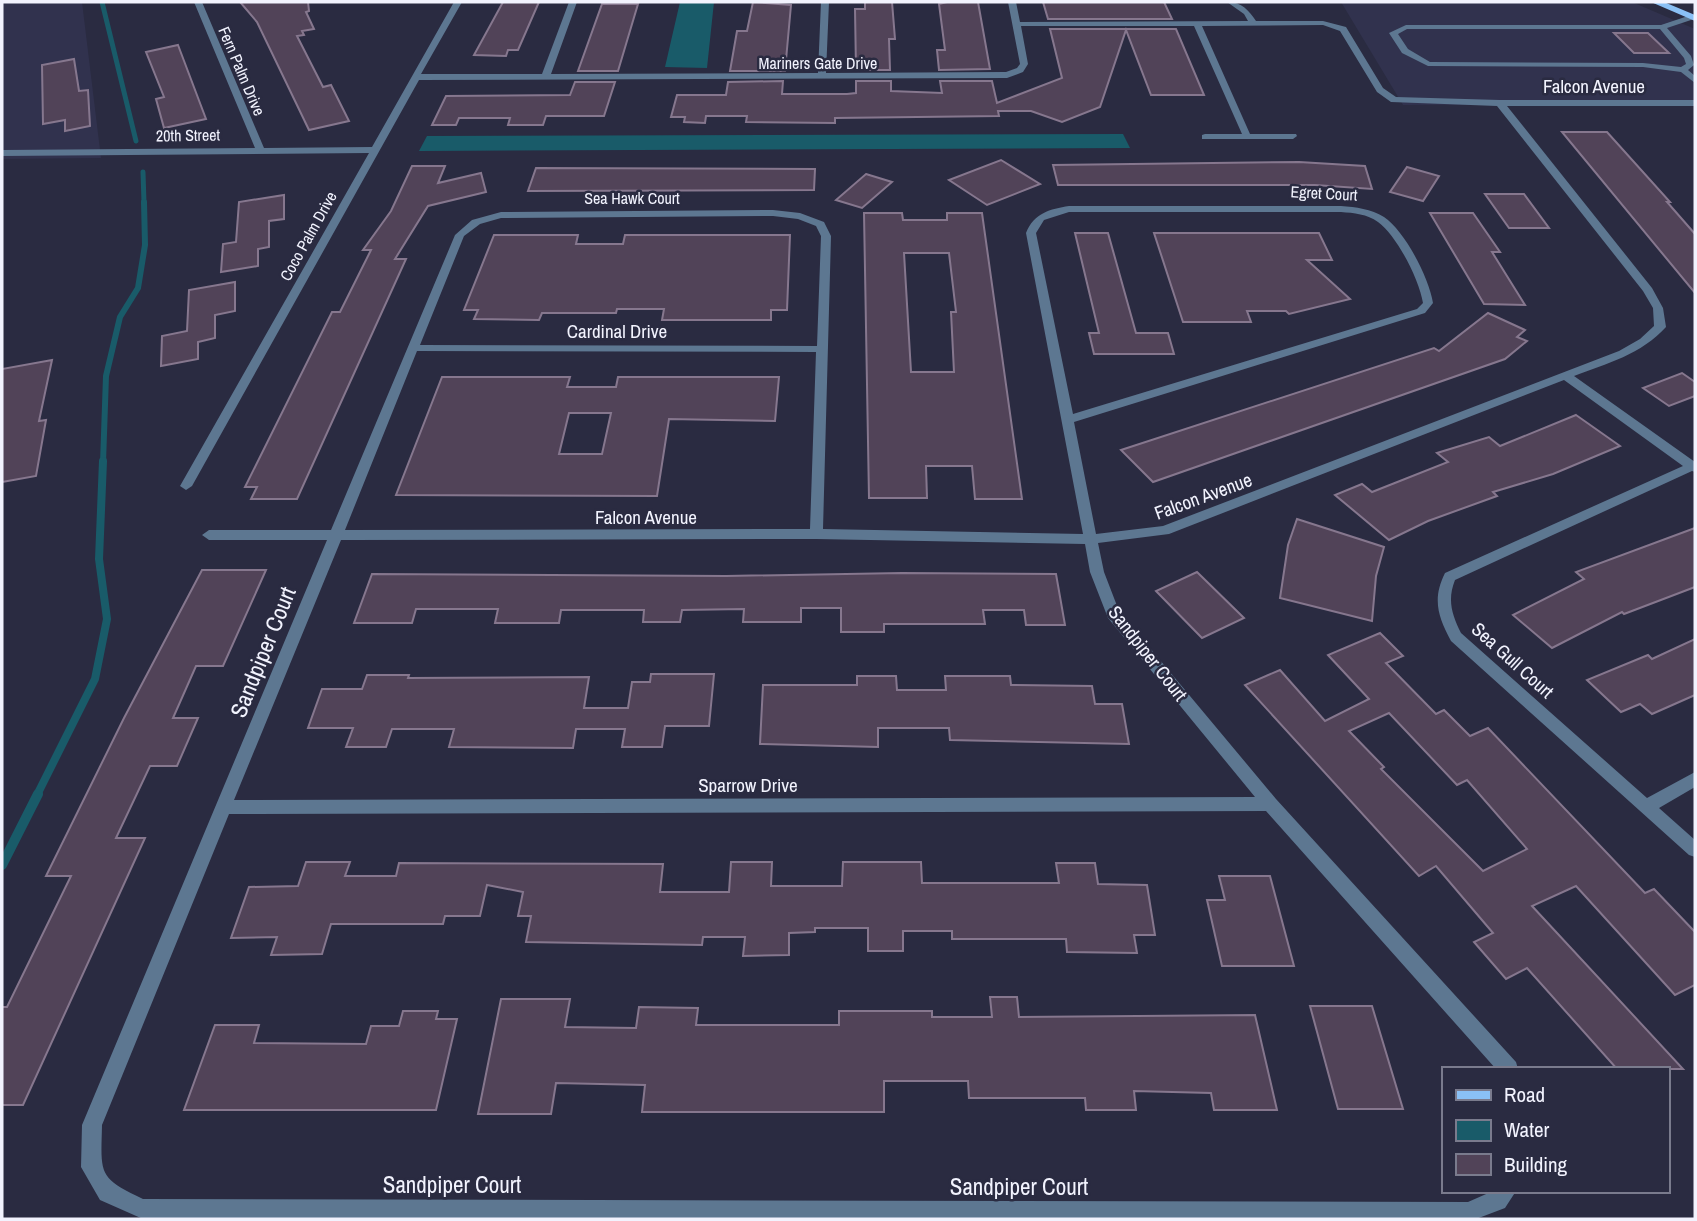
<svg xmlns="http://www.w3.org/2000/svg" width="1697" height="1221" font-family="'Archivo Narrow',sans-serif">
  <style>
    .built { fill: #31324e }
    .water { fill: #195b69 }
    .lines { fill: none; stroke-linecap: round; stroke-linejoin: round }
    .stream-far3 { stroke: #195b69; stroke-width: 5 }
    .stream-far2 { stroke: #195b69; stroke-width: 6 }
    .stream-far1 { stroke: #195b69; stroke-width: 8 }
    .stream { stroke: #195b69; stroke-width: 10 }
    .building { fill: #514358; stroke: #86778e; stroke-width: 2; fill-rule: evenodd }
    .lane { fill: #5d7791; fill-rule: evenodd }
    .street { fill: #5d7791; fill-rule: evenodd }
    .primary { fill: #8ac0f5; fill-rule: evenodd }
    .labels { text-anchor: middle; stroke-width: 5; stroke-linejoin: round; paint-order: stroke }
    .far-street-label { font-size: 16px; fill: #f2f3fe; stroke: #2a2b41 }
    .street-label { font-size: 19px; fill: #f2f3fe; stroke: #2a2b41 }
    .near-street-label { font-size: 23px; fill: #f2f3fe; stroke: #2a2b41 }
  </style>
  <rect width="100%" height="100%" fill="#2a2b41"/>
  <g class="built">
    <path d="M 2,2 L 82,2 L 101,158 L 2,159 Z"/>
    <path d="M 1341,2 L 1632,2 L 1695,29 L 1695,104 L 1403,105 Z"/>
  </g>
  <g class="water">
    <path d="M 680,2 L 714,2 L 707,68 L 665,67 Z"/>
    <path d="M 1123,134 L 1130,148 L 419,151 L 427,136 Z"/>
  </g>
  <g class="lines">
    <g class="stream-far3">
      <path d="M 102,2 L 136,141"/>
      <path d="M 143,172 L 144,203"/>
    </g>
    <path class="stream-far2" d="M 103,463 L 106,376 L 120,317 L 138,288 L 145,245 L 144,202"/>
    <path class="stream-far1" d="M 37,795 L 95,679 L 107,619 L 99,559 L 103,461"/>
    <path class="stream" d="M 2,865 L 38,794"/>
  </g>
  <g class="building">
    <path d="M 240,2 L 308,2 L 309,11 L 306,12 L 314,29 L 302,31 L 304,35 L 297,36 L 323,87 L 331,85 L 349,121 L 309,130 L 257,22 Z"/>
    <path d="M 503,2 L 539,2 L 518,50 L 508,50 L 506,56 L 474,55 Z"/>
    <path d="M 753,2 L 791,5 L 785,71 L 730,71 L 737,31 L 747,31 Z"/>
    <path d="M 865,2 L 892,2 L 895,39 L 889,39 L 890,70 L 856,70 L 855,9 L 865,9 Z"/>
    <path d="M 947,2 L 978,2 L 990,69 L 939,70 L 937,50 L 945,50 L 939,4 Z"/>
    <path d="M 1043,2 L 1164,2 L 1172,19 L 1048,19 Z"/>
    <path d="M 602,4 L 638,4 L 618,71 L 578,71 Z"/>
    <path d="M 1050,29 L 1176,29 L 1204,95 L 1151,95 L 1126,30 L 1100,107 L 1062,122 L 1031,111 L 998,111 L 999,116 L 835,118 L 835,123 L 746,122 L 747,116 L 706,116 L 705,123 L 684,122 L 685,117 L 671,117 L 677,95 L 726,95 L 728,82 L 783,81 L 782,94 L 847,94 L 856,93 L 856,81 L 891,81 L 891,91 L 942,93 L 940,81 L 992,81 L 997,103 L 1062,78 Z"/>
    <path d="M 1614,33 L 1648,33 L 1669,53 L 1634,53 Z"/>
    <path d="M 178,45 L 206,119 L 164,128 L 156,99 L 164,97 L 146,52 Z"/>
    <path d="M 74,59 L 79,91 L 88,90 L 90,126 L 65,131 L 65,120 L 43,124 L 42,65 Z"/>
    <path d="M 575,82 L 615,82 L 604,116 L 546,116 L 543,125 L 508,125 L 510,118 L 459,118 L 456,125 L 432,125 L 446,96 L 570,95 Z"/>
    <path d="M 1562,132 L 1607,132 L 1670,202 L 1667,202 L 1695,234 L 1695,293 Z"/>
    <path d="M 1001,160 L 1040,184 L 987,205 L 949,180 Z"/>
    <path d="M 1299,162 L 1365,166 L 1372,189 L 1315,185 L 1058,185 L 1053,165 Z"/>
    <path d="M 412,166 L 445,166 L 438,183 L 481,173 L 486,192 L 428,206 L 395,259 L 406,259 L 297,499 L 251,499 L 257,487 L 245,487 L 332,312 L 340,312 L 371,250 L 363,250 L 391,211 Z"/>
    <path d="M 1407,167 L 1439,176 L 1423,201 L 1390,192 Z"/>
    <path d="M 536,168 L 815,169 L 814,190 L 528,191 Z"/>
    <path d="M 866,174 L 892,182 L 862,208 L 836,200 Z"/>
    <path d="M 1485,194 L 1524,194 L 1549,228 L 1509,228 Z"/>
    <path d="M 284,195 L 284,219 L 269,221 L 269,247 L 258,249 L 258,266 L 221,272 L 223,244 L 236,242 L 239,202 Z"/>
    <path d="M 864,213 L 902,213 L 903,220 L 947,220 L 947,213 L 982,213 L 1022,499 L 975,499 L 972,466 L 926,466 L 927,498 L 869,498 ZM 904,253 L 949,253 L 956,312 L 951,312 L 954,372 L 911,372 Z"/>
    <path d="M 1430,213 L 1473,213 L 1500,252 L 1492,252 L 1525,305 L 1484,304 Z"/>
    <path d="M 1075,233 L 1108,233 L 1136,333 L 1168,333 L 1174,354 L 1094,354 L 1089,333 L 1099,333 Z"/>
    <path d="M 1154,233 L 1319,233 L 1332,260 L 1307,260 L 1350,299 L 1289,314 L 1286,311 L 1247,311 L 1251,322 L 1183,322 Z"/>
    <path d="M 494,235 L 578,235 L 576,244 L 623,244 L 625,235 L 790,235 L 787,310 L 771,310 L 771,320 L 662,320 L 664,309 L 617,309 L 616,313 L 542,313 L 539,320 L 474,319 L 478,310 L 464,310 Z"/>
    <path d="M 235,282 L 235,311 L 215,315 L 215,338 L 198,342 L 198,359 L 161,366 L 162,336 L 187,331 L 189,290 Z"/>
    <path d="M 1488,313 L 1525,330 L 1517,337 L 1527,341 L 1505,359 L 1153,482 L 1121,450 L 1434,348 L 1439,351 Z"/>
    <path d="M 52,360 L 39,421 L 46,420 L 36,476 L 2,482 L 2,369 Z"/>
    <path d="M 1682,373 L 1695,382 L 1695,396 L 1669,406 L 1643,388 Z"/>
    <path d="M 442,377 L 570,377 L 567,387 L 616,387 L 618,377 L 779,377 L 775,421 L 669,419 L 657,496 L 396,495 ZM 569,413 L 611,413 L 602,454 L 559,454 Z"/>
    <path d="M 1576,415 L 1620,446 L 1553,474 L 1493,492 L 1497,496 L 1428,521 L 1389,540 L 1335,495 L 1362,484 L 1372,492 L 1448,462 L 1437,453 L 1489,437 L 1500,446 Z"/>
    <path d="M 1297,519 L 1384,547 L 1376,576 L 1372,621 L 1280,598 L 1288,545 Z"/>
    <path d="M 1695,528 L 1695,587 L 1624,614 L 1622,612 L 1552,648 L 1513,615 L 1584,579 L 1576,572 Z"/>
    <path d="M 202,570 L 266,570 L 223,666 L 196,666 L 173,718 L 198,718 L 177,766 L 150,766 L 116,838 L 145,838 L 23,1105 L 2,1105 L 2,1007 L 7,1007 L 71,876 L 46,876 L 124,718 Z"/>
    <path d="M 1197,572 L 1244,618 L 1202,638 L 1156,591 Z"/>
    <path d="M 902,573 L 1056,574 L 1065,625 L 1026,625 L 1024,610 L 983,610 L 985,624 L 884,624 L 884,632 L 841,632 L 841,608 L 801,608 L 801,622 L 743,622 L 744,609 L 682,610 L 680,622 L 643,622 L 644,610 L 561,610 L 559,623 L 495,623 L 498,609 L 416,609 L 412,623 L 354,623 L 372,574 L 726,576 Z"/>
    <path d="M 1380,633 L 1403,656 L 1386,663 L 1436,714 L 1444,710 L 1470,736 L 1488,728 L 1645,893 L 1654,889 L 1695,932 L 1695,985 L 1675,995 L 1576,886 L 1532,906 L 1683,1069 L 1617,1069 L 1527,968 L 1506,979 L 1474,942 L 1493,933 L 1436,866 L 1419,876 L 1245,685 L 1280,670 L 1325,721 L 1369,699 L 1328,655 ZM 1389,713 L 1457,785 L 1467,780 L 1527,849 L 1483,871 L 1381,769 L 1384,767 L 1349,731 Z"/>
    <path d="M 1695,639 L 1695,695 L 1652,714 L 1640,704 L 1621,712 L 1587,680 L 1648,655 L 1652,659 Z"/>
    <path d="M 651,674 L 714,674 L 709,726 L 665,726 L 662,747 L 622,747 L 625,729 L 576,729 L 573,748 L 449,747 L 454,729 L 392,729 L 386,747 L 346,747 L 353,728 L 308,728 L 322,689 L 362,689 L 367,675 L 409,675 L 408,678 L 589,677 L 584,708 L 628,708 L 632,682 L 650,682 Z"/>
    <path d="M 857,676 L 896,676 L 897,690 L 946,690 L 945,676 L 1010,676 L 1011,685 L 1092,686 L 1095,704 L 1122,704 L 1129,744 L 950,740 L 949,728 L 878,728 L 878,747 L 760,744 L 763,685 L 857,685 Z"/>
    <path d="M 306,862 L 350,862 L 345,876 L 396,876 L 399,863 L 663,864 L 660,892 L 729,892 L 731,862 L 772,862 L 771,886 L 842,886 L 843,862 L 921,862 L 922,883 L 1059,883 L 1056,863 L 1095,863 L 1098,884 L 1147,885 L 1155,935 L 1134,935 L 1137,953 L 1067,952 L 1066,939 L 952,939 L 952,931 L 903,931 L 903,951 L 868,951 L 868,928 L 815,928 L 815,932 L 789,933 L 789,955 L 743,956 L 745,937 L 703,937 L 702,945 L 526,942 L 531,916 L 518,916 L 523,892 L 487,885 L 480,916 L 445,916 L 443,924 L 331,924 L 322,954 L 271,955 L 277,937 L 231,938 L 249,887 L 298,886 Z"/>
    <path d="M 1219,876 L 1270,876 L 1294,966 L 1222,966 L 1207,900 L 1225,900 Z"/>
    <path d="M 990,997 L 1017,997 L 1019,1017 L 1255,1015 L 1277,1110 L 1214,1110 L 1211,1093 L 1134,1091 L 1136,1110 L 1086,1110 L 1085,1098 L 969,1098 L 968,1081 L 884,1081 L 884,1112 L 642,1112 L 645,1085 L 556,1083 L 551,1114 L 478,1114 L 501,999 L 570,999 L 565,1027 L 636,1028 L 639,1007 L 698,1008 L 696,1025 L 839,1025 L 839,1011 L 932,1011 L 932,1017 L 992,1017 Z"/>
    <path d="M 1310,1006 L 1372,1006 L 1403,1109 L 1338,1109 Z"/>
    <path d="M 403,1011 L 438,1011 L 436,1019 L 457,1019 L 436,1110 L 184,1110 L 215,1025 L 259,1025 L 254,1043 L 366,1044 L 371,1026 L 399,1026 Z"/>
  </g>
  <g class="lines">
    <path class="lane" d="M 1691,15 L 1694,15 L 1694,19 L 1667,28 L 1691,56 L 1694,65 L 1688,70 L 1695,76 L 1695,83 L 1681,72 L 1643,67 L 1428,66 L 1402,53 L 1389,33 L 1406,25 L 1661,25 ZM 1407,29 L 1660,29 L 1684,58 L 1686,64 L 1681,67 L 1643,63 L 1430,62 L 1408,49 L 1398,34 Z"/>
    <path class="street" d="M 194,2 L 202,2 L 264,148 L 372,147 L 454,2 L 462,2 L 421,74 L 542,74 L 569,2 L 577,2 L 551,74 L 818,73 L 821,2 L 829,2 L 826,73 L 1006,72 L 1017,68 L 1020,64 L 1008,2 L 1016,2 L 1020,22 L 1248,21 L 1244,14 L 1227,2 C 1240,1 1249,10 1256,21 L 1323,21 L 1346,27 L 1383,88 L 1396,97 L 1500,100 L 1695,100 L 1695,106 L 1507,106 L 1652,288 L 1663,308 L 1666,327 C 1642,354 1606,364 1574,376 L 1695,462 L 1695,472 L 1692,471 L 1455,580 C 1447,600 1452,615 1461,633 L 1647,798 L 1695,772 L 1695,787 L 1659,808 L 1695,840 L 1695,857 L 1689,855 L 1451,641 C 1438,617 1432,599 1445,573 L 1683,466 L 1564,380 L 1169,534 L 1098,543 L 1104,572 L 1119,611 L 1276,799 L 1516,1062 L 1518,1069 L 1496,1069 L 1266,811 L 229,814 L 102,1125 C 101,1173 97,1178 143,1199 L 1468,1202 L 1493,1191 L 1516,1191 L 1505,1208 L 1476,1219 L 143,1219 L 100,1200 L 81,1167 L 82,1125 L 327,540 L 209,540 L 202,535 L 209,530 L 331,530 L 455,235 L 472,220 L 501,212 L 773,210 L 800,213 L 824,222 L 831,236 L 823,529 L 1083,534 L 1026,233 C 1034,213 1050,209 1069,206 L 1341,206 C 1356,207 1371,209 1384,217 C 1405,231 1429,278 1433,303 L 1425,313 L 1074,422 L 1096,534 L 1163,526 L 1619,351 L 1640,339 L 1654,326 L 1653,308 L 1643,291 L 1497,106 L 1391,102 L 1377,92 L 1340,31 L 1323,25 L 1202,26 L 1250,134 L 1296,134 L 1297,136 L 1293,139 L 1202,139 L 1202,135 L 1205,134 L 1242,134 L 1194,26 L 1021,26 L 1028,64 L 1023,72 L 1007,78 L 419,80 L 192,486 L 186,490 L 180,486 L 369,153 L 2,156 L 2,150 L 255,148 ZM 1069,212 L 1341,212 C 1354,213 1367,214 1378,222 C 1397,236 1419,279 1423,303 L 1417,309 L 1073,414 L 1036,233 L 1044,220 ZM 773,216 L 798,219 L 816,226 L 821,236 L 817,346 L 420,345 L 464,236 L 480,224 L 501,218 ZM 417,351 L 816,352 L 810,529 L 345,530 ZM 816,539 L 1085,544 L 1090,572 L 1108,618 L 1255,797 L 234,800 L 341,540 Z"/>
    <path class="primary" d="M 1651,2 L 1664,2 L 1695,15 L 1695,21 Z"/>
  </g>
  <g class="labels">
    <g class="far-street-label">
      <text x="818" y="69">Mariners Gate Drive</text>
      <text transform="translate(242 71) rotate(67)" y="6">Fern Palm Drive</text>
      <text transform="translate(188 135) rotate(-1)" y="6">20th Street</text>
      <text transform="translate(1324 193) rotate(3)" y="6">Egret Court</text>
      <text x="632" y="204">Sea Hawk Court</text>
      <text transform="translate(308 236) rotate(-61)" y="6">Coco Palm Drive</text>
    </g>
    <g class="street-label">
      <text x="1594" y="93">Falcon Avenue</text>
      <text x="617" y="338">Cardinal Drive</text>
      <text transform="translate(1203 496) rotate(-20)" y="7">Falcon Avenue</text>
      <text x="646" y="524">Falcon Avenue</text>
      <text transform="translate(1148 653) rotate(52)" y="7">Sandpiper Court</text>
      <text transform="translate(1513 660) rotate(42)" y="7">Sea Gull Court</text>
      <text x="748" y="792">Sparrow Drive</text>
    </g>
    <g class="near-street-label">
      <text transform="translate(263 652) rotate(-68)" y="8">Sandpiper Court</text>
      <text x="452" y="1193">Sandpiper Court</text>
      <text x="1019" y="1195">Sandpiper Court</text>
    </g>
  </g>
  <rect width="1697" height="1221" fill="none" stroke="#f2f3fe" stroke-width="7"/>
  <rect x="1442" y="1067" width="228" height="126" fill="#2a2b41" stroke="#7a7b8d" stroke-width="2"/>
  <rect x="1456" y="1090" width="35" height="10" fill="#8ac0f5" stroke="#7a7b8d" stroke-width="2"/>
  <text x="1504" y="1102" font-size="21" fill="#f2f3fe">Road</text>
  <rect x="1456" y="1120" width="35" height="21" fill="#195b69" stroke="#7a7b8d" stroke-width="2"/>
  <text x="1504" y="1137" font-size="21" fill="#f2f3fe">Water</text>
  <rect x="1456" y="1154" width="35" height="21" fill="#514358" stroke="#7a7b8d" stroke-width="2"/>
  <text x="1504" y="1172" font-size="21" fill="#f2f3fe">Building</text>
</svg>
